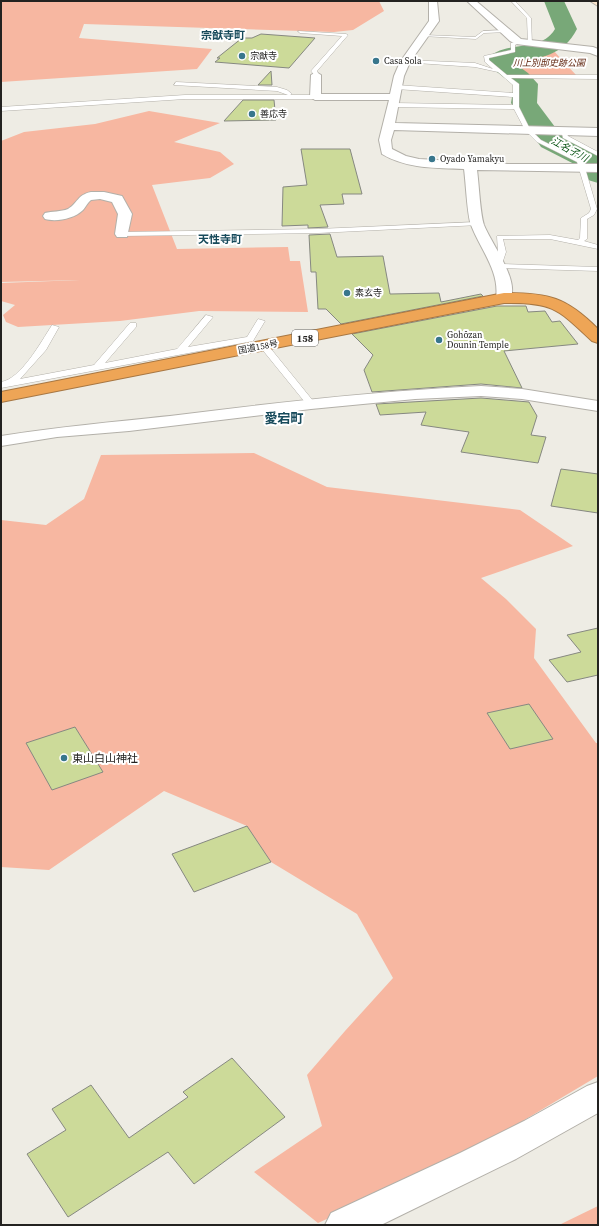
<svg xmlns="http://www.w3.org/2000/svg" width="599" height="1226" font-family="'Source Serif 4','Noto Sans JP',serif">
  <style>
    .green { fill: #f7b7a1 }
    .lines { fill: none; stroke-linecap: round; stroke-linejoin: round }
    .river { fill: #78a878; fill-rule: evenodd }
    .building { fill: #ccda99; stroke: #868881 }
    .lane-casing { stroke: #b3b0a9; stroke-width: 1 }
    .street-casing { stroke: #b3b0a9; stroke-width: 2 }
    .secondary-casing { stroke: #b3b0a9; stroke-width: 2 }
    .highway-casing { stroke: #a77743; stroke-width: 2 }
    .lane { fill: #fff; fill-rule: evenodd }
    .street { fill: #fff; fill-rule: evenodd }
    .secondary { fill: #fae4cc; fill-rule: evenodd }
    .highway { fill: #eea556; fill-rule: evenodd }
    .poi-dot { fill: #38768c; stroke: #fff; stroke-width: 1.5 }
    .labels { text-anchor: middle; stroke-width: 4; stroke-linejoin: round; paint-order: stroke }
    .far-poi-label { font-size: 9px; fill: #232220; stroke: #fff; text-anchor: start }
    .far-park-label { font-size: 9px; font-style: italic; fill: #60250f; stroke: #fff }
    .far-street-label { font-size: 9px; fill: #232220; stroke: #fff }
    .far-water-label { font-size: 10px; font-style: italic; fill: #065111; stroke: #fff }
    .shield { fill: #fff; stroke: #656463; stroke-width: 1 }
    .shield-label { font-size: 10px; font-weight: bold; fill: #232220 }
    .far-quarter-label { font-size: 11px; font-weight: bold; fill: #174a5b; stroke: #fff }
    .poi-label { font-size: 11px; fill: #232220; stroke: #fff; text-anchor: start }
    .quarter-label { font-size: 13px; font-weight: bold; fill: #174a5b; stroke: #fff }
  </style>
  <rect width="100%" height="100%" fill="#eeece4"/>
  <g class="green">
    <path d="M 1,1 L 379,1 L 384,11 L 353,30 L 334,32 L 84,24 L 79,38 L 212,49 L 197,69 L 1,82 Z"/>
    <path d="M 553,50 L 576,75 L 524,75 L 509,66 L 508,61 L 514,59 Z"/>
    <path d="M 149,111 L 220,123 L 174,142 L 220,152 L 234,164 L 210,178 L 152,185 L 177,249 L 288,247 L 290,261 L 300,261 L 308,312 L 199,311 L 120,321 L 18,327 L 6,322 L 3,315 L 15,305 L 1,301 L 1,283 L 80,280 L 1,282 L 1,141 L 24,132 L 95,124 Z"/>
    <path d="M 254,453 L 327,487 L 520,510 L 573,546 L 481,578 L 506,599 L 536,629 L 534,658 L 596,743 L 598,743 L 598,1076 L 459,1159 L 318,1223 L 254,1172 L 322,1126 L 307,1075 L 345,1031 L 393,978 L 357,914 L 271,862 L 247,826 L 164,791 L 49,870 L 1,867 L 1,520 L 46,525 L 84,499 L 101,455 Z"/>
    <path d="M 598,1206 L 598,1225 L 559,1225 Z"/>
  </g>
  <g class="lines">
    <path class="river" d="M 544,1 L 564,1 L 577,29 C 563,56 541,58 513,62 L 528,73 L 538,84 L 537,103 L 561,135 L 598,154 L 598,183 L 588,180 L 582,168 L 541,147 L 511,103 L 514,85 L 493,69 L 486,61 C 502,38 540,55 555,29 Z"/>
  </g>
  <g class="building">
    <path d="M 261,34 L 315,38 L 289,68 L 215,62 L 220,58 L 217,58 L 242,38 L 252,38 Z"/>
    <path d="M 271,71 L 272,85 L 258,85 Z"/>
    <path d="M 243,100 L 274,100 L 276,120 L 224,121 Z"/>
    <path d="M 301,149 L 350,149 L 362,194 L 342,194 L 344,204 L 320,205 L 328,227 L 308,228 L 308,225 L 282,226 L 283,187 L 307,185 Z"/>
    <path d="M 330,234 L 337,257 L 383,256 L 390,294 L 439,293 L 441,302 L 481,294 L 483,296 L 341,324 L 326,309 L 318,309 L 316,272 L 311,272 L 309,235 Z"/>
    <path d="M 497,306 L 526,306 L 528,312 L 545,311 L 552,322 L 560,321 L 578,344 L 504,351 L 522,388 L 481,384 L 372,392 L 364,370 L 373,355 L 352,334 Z"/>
    <path d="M 481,398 L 529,402 L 537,416 L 531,435 L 546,437 L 538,463 L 461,452 L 469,432 L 421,425 L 426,412 L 380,415 L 376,404 Z"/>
    <path d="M 561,469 L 598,474 L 598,513 L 551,506 Z"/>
    <path d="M 598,628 L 598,675 L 567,682 L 549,660 L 581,652 L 567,635 Z"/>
    <path d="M 529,704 L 553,739 L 510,749 L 487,713 Z"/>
    <path d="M 75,727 L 103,772 L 52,790 L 26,743 Z"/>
    <path d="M 247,826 L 271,862 L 194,892 L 172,854 Z"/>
    <path d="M 232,1058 L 285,1117 L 194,1184 L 168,1152 L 68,1217 L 27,1154 L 66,1130 L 52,1109 L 91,1085 L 129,1138 L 188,1097 L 183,1092 Z"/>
  </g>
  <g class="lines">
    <defs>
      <g id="lane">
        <path d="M 511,1 L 515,1 L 531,18 L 532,45 L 528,44 L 527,18 Z"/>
        <path d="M 506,30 L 508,32 L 484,33 L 476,39 L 422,36 L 424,35 L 475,37 L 483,31 Z"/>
        <path d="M 298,31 L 346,34 L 348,35 L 317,71 L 319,75 L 316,77 L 311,71 L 342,36 L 300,33 Z"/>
        <path d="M 519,41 L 521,42 L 515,45 L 515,52 L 489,58 L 489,60 L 507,75 L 598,75 L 598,79 L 511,78 L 519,84 L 519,107 L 530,129 L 541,140 L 583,161 L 597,209 L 594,215 L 587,219 L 587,239 L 584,241 L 598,245 L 598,249 L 550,239 L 503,239 L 506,252 L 502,264 L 598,267 L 598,271 L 498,268 L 494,266 L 498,252 L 497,236 L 550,235 L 578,240 L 580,238 L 581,218 L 589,213 L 591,209 L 577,162 L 537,142 L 525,130 L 514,109 L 394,107 L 391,105 L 394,103 L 513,105 L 513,97 L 396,89 L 393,87 L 396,85 L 513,93 L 513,85 L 498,72 L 475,67 L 402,62 L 405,60 L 475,63 L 493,69 L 485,62 L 484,56 L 511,50 L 511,43 Z"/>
        <path d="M 176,82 L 277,87 L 287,90 L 292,94 L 290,95 L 315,95 L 318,97 L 315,99 L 185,99 L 1,111 L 1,107 L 185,95 L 288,95 L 277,91 L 174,85 Z"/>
        <path d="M 561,130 L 565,130 L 568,136 L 598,152 L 598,156 L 563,138 Z"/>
        <path d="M 477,222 L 479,223 L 479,225 L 318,233 L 122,236 L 119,234 L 122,232 L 318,229 Z"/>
        <path d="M 206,315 L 213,317 L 188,347 L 247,337 L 258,319 L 265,321 L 253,341 L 1,388 L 1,382 C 21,379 41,342 52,325 L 59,327 L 46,350 L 20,379 L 94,365 L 130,323 L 136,323 L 136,327 L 105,363 L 177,349 Z"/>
        <path d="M 261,344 L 267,344 L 314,402 L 314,406 L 308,406 L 261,348 Z"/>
      </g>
      <g id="street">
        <path d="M 429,1 L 437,1 L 439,21 L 410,62 L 404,76 L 395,123 L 598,128 L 598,136 L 394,130 L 391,140 L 392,149 L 406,156 L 419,159 L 508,164 L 598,164 L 598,172 L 477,170 C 479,184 480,213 484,225 C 491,243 522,283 509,301 L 499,301 L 496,298 C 500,271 480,249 471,225 C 467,214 466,183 464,169 C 436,168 407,169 382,154 L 379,140 L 389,100 L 315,100 L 310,97 L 311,75 L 316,72 L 321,75 L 321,94 L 390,94 L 394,76 L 400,62 L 429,21 Z"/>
        <path d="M 467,1 L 476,1 L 521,39 L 593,47 L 598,49 L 598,56 L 590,53 L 516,44 L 510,41 Z"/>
        <path d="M 91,192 L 104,192 L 122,196 L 132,214 L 127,237 L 117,237 L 115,234 L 118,214 L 112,202 L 100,199 L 91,200 C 87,203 86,207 83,210 C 74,219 56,222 45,219 L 43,216 L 45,213 C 52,211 61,212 68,209 C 78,203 77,195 91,192 Z"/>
        <path d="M 481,386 L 522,389 L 598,401 L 598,411 L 522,399 L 481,396 L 415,399 L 311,409 L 129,431 L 57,437 L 1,446 L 1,436 C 57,427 113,422 170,416 C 273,403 377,391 481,386 Z"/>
        <path d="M 598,1082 L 598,1113 L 516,1159 L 381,1225 L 325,1225 L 331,1213 L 460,1153 L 524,1121 L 587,1086 Z"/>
      </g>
      <path id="secondary" d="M 590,1 L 598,1 L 598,6 Z"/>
      <path id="highway" d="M 504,293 C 549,293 566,297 598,329 L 598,343 L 592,341 C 558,309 553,302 504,303 L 1,402 L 1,392 Z"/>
    </defs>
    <use href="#lane" class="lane-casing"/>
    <use href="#street" class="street-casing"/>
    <use href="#secondary" class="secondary-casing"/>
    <use href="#highway" class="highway-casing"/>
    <use href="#lane" class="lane"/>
    <use href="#street" class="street"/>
    <use href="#secondary" class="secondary"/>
    <use href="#highway" class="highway"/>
  </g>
  <g class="poi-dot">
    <circle cx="242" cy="56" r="4"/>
    <circle cx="376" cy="61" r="4"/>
    <circle cx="252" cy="114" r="4"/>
    <circle cx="432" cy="159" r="4"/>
    <circle cx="347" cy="293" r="4"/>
    <circle cx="439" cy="340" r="4"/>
    <circle cx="64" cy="758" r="4"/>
  </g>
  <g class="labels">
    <g class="far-poi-label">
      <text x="250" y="59">宗猷寺</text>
      <text x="384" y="64">Casa Sola</text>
      <text x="260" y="117">善応寺</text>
      <text x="440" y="162">Oyado Yamakyu</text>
      <text x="355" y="296">素玄寺</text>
      <text x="447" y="338">Gohōzan<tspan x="447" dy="10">Dounin Temple</tspan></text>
    </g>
    <g class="far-park-label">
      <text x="549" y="66">川上別邸史跡公園</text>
    </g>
    <g class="far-street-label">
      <text transform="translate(258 347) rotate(-11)" y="3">国道158号</text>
    </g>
    <g class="far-water-label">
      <text transform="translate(570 149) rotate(29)" y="4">江名子川</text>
    </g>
    <rect class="shield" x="292" y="330" width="26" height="16" rx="3"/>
    <g class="shield-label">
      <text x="305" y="342">158</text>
    </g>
    <g class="far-quarter-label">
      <text x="223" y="39">宗猷寺町</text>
      <text x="220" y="243">天性寺町</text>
    </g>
    <g class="poi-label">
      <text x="72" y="762">東山白山神社</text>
    </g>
    <g class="quarter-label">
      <text x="284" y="423">愛宕町</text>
    </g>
  </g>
  <rect width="599" height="1226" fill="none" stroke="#232220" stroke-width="4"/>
</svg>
